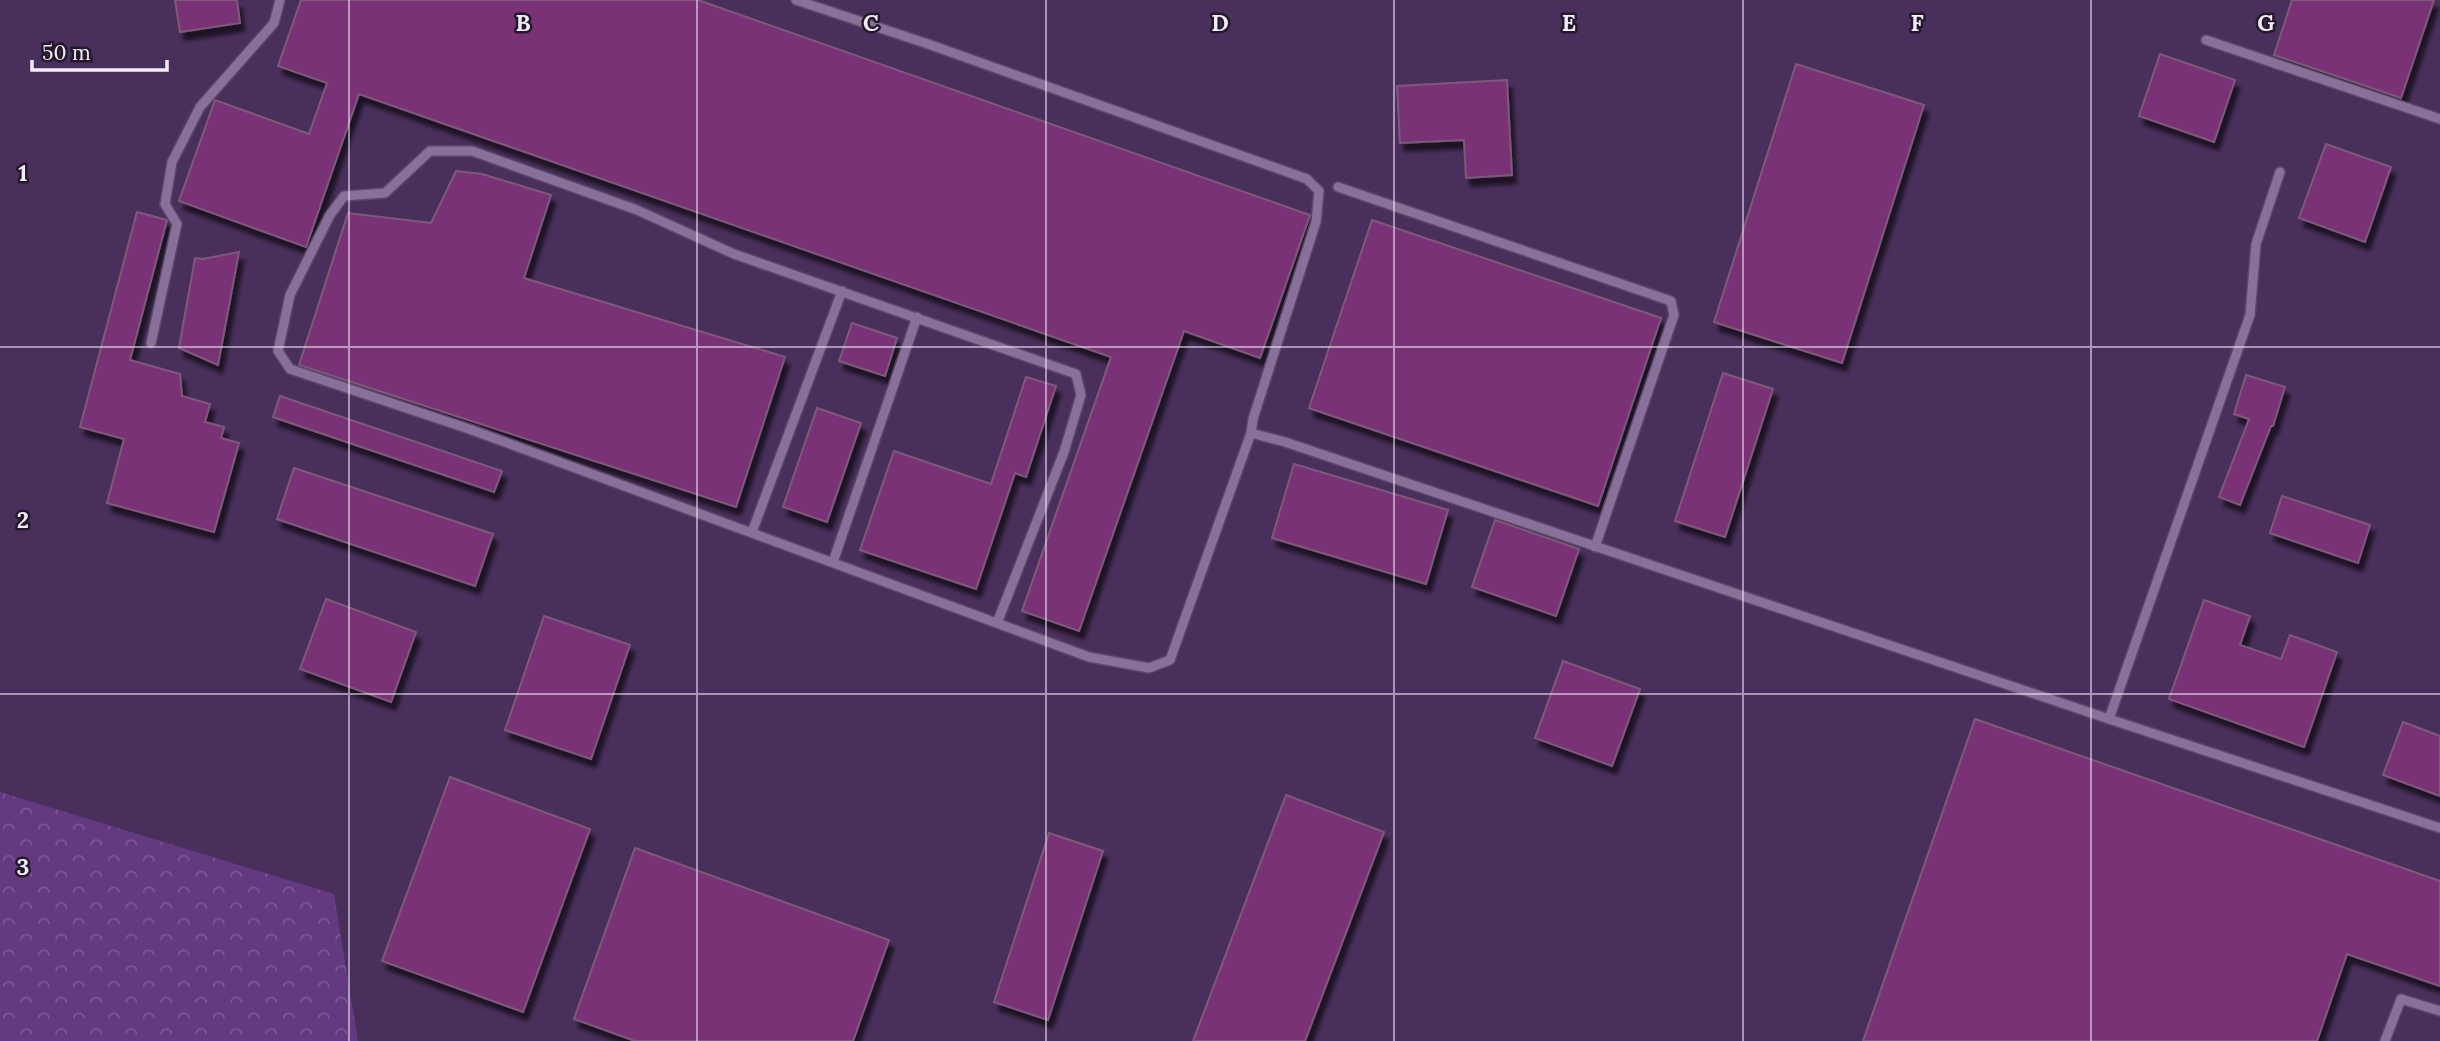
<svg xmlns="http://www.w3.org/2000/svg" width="2440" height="1041" font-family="Lora,serif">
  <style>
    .built { fill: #49305c }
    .forest { fill: url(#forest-crowns) }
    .building { fill: #7a3176; stroke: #7e597a; stroke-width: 2; filter: url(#shadow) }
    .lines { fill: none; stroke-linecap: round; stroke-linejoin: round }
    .service-casing { stroke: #584766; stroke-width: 12 }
    .service { stroke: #88709a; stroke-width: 9 }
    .grid { fill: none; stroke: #f5ebfe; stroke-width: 2; stroke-opacity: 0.55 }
    .grid-label { font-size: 23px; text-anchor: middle; font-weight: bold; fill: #f5ebfe; stroke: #23192a; stroke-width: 5; stroke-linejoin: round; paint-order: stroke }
  </style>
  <defs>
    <pattern id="forest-crowns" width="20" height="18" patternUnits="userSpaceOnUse" patternTransform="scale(1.75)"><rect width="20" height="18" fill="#633a80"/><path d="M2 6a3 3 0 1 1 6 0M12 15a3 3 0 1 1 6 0" fill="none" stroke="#7a5793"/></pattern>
    <filter id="shadow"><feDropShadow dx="4.5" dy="8" stdDeviation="2" flood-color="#0009"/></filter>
  </defs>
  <rect width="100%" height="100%" fill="#412c51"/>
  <path class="built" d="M 0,0 L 2440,0 L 2440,1041 L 358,1041 L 334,894 L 0,792 Z"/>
  <path class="forest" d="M 0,792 L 334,894 L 358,1041 L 0,1041 Z"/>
  <g class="building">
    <path d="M 175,0 L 237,0 L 240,23 L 180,32 Z"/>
    <path d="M 301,0 L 698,0 L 1310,215 L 1260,358 L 1184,331 L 1079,631 L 1022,611 L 1111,357 L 359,94 L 306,247 L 179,201 L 215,100 L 309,134 L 327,83 L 278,66 Z"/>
    <path d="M 2292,0 L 2434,0 L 2401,98 L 2274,55 Z"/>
    <path d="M 2160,54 L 2235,80 L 2214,142 L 2139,116 Z"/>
    <path d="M 1796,64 L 1924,105 L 1842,363 L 1714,322 Z"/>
    <path d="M 1507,80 L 1512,175 L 1466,178 L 1464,140 L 1400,143 L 1397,86 Z"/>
    <path d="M 2326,144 L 2391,167 L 2365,242 L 2299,218 Z"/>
    <path d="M 456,171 L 482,174 L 551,195 L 524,278 L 785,357 L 736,507 L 299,365 L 348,213 L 431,223 Z"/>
    <path d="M 137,212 L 167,220 L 130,360 L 180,374 L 182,396 L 210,404 L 205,422 L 224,427 L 221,438 L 239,443 L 214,532 L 107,503 L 124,439 L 80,427 Z"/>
    <path d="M 1372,220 L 1661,318 L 1598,506 L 1309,408 Z"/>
    <path d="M 239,252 L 218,365 L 179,348 L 195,258 L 203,259 Z"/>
    <path d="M 852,323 L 897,338 L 885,376 L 839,361 Z"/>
    <path d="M 1723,373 L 1773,389 L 1725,537 L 1675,521 Z"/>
    <path d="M 2246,375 L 2285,387 L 2273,426 L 2271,426 L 2240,505 L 2219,497 L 2249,419 L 2234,414 Z"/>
    <path d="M 1026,377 L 1056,386 L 1026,477 L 1015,473 L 976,589 L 860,550 L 894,451 L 991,484 Z"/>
    <path d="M 280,396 L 502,471 L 494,492 L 273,417 Z"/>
    <path d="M 817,408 L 861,423 L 827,522 L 783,507 Z"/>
    <path d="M 1294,464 L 1448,510 L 1426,584 L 1272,538 Z"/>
    <path d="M 294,468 L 493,534 L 475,586 L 277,519 Z"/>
    <path d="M 2282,496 L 2370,525 L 2358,563 L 2270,533 Z"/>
    <path d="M 1495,520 L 1579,549 L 1556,616 L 1472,587 Z"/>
    <path d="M 326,599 L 416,632 L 391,702 L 300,669 Z"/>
    <path d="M 2204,600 L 2250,616 L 2240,645 L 2281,659 L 2290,635 L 2337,652 L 2304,747 L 2169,699 Z"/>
    <path d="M 544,616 L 630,645 L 591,759 L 505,730 Z"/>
    <path d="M 1563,661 L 1640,689 L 1612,766 L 1535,738 Z"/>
    <path d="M 1975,719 L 2440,881 L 2440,986 L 2347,954 L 2317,1041 L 1863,1041 Z"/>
    <path d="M 2403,722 L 2440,736 L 2440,796 L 2383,775 Z"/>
    <path d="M 450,777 L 590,829 L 523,1012 L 382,961 Z"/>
    <path d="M 1286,795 L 1384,832 L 1305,1041 L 1193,1041 Z"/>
    <path d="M 1049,833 L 1103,851 L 1048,1020 L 994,1002 Z"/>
    <path d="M 635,848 L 889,940 L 853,1041 L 635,1041 L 574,1019 Z"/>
  </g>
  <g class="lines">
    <defs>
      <g id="service">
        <path d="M 796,0 L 928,44 L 1307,179 L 1319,191 L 1316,222 L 1253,419 L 1251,433 L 1285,442 L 2109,719 L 2440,828"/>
        <path d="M 2206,40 L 2440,119"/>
        <path d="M 1338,187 L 1671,301 L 1674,315 L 1595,547"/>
        <path d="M 151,343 L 177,224 L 165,204 L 172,162 L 200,107 L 274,23 L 280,0"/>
        <path d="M 752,532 L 842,291"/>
        <path d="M 833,562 L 917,317"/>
        <path d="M 997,623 L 1064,452 L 1081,395 L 1076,374 L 734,254 L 637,210 L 472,151 L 430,151 L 385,193 L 344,196 L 330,215 L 290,295 L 278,351 L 290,369 L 472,430 L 1089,657 L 1149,668 L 1170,660 L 1251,433"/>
        <path d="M 2109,719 L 2250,315 L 2256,244 L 2280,172"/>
        <path d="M 2385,1041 L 2401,999 L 2440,1011"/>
      </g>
    </defs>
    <use href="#service" class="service-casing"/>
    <use href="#service" class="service"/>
  </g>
  <path class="grid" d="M 349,0 L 349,1041M 697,0 L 697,1041M 1046,0 L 1046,1041M 1394,0 L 1394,1041M 1743,0 L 1743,1041M 2091,0 L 2091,1041M 0,347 L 2440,347M 0,694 L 2440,694"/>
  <g class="grid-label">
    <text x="523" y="31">B</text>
    <text x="871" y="31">C</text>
    <text x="1220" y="31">D</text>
    <text x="1569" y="31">E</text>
    <text x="1917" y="31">F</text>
    <text x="2266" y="31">G</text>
    <text x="23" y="181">1</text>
    <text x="23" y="528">2</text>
    <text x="23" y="875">3</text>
  </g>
  <path d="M32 60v10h135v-10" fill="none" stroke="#f5ebfe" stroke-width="3.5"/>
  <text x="42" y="60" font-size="21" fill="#f5ebfe" stroke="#23192a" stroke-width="5" paint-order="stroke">50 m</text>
</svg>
